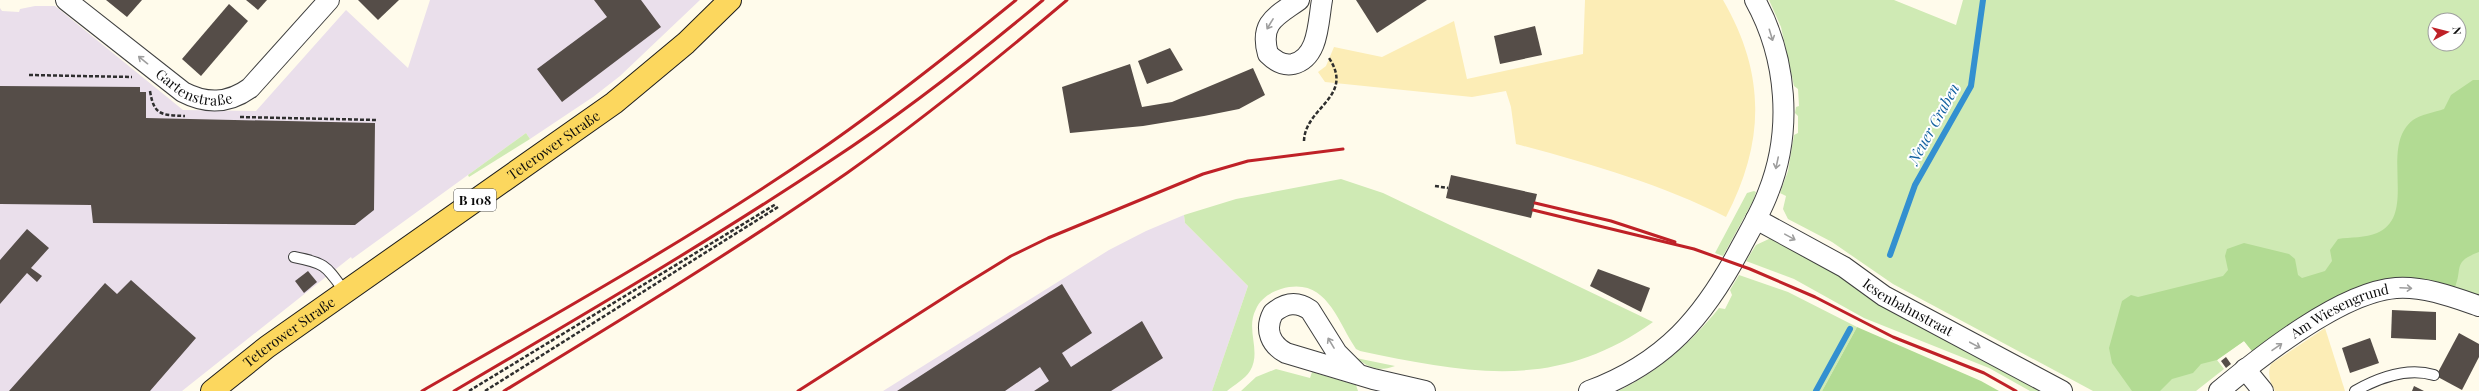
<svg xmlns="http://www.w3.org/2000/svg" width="2479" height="391" font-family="'Playfair Display',serif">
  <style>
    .industrial { fill: #eadfeb }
    .green { fill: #cfeab4; fill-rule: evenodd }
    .forest { fill: #b2db93 }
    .sand { fill: #fcedb6 }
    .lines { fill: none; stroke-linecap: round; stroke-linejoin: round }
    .stream { stroke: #3390d0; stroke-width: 6 }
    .building { fill: #554d48 }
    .lane-casing { stroke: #3f3f3f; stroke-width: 12 }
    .street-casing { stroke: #3f3f3f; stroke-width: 22 }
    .primary-casing { stroke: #1d1d1d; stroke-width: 24 }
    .path { stroke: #2e2e2e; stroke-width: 2.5; stroke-dasharray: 4 2; stroke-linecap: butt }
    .lane { stroke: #fff; stroke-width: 10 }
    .street { stroke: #fff; stroke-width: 20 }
    .primary { stroke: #fcd75e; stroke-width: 22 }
    .rail { stroke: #bf2127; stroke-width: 3 }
    .oneway { stroke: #9e9e9e }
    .labels { text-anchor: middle; stroke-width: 4; stroke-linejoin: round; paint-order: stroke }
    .shield { fill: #fff; stroke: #555; stroke-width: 1 }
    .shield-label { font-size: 13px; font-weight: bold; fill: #0c0c0c }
    .street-label { font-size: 14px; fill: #0c0c0c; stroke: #fff }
    .water-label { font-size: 15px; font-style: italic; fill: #1361a0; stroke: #fff }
  </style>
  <rect width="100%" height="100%" fill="#fffbeb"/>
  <g class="industrial">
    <path d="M 430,0 L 700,0 L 620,76 L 593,97 L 530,139 L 526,133 L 352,259 L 351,257 L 182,391 L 0,391 L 0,8 L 2,11 L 19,12 L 20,9 L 35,6 L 55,6 L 183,110 L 256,111 L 346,10 L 408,68 Z"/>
    <path d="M 1184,215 L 1185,223 L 1248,286 L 1212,391 L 883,391 L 1109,250 L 1146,231 Z"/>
  </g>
  <g class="green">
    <path d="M 1769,0 L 1894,0 L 1956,25 L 1963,0 L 2479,0 L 2479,295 L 2455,287 L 2423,281 L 2252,351 L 2244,341 L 2217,360 L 2224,369 L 2196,391 L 2093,391 L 1893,284 L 1832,242 L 1788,219 L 1783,209 L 1786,196 L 1780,193 L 1788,171 L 1794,135 L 1798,133 L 1798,116 L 1795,113 L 1796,107 L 1799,106 L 1798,89 L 1794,86 L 1781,27 ZM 2435,20 L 2459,20 L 2459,44 L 2435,44 Z"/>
    <path d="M 526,133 L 530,139 L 469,177 L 468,175 Z"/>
    <path d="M 1341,179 L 1383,193 L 1653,322 C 1557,391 1470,374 1360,351 L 1356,349 C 1336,319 1326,276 1281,289 C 1271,292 1260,299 1256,309 C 1245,330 1262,351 1250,371 C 1245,379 1234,385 1227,391 L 1212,391 L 1248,286 L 1185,223 L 1184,215 L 1236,199 Z"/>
    <path d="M 1754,191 L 1756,192 L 1753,201 L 1723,256 L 1715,253 L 1747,193 Z"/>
    <path d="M 1771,238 L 1781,239 L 2047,391 L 2030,391 L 1989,368 L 1864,318 L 1794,279 L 1746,261 L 1756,245 Z"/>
    <path d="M 1739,275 L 1788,292 L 1857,327 L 1822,391 L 1618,391 C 1659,371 1690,344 1719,308 L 1725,309 L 1732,295 L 1730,290 Z"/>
    <path d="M 1356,358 L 1395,366 C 1378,372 1370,368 1356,358 Z"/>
    <path d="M 1276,369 L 1310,378 L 1312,372 L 1356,385 L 1358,391 L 1241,391 L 1256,377 Z"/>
  </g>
  <g class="forest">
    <path d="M 2473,80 L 2479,80 L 2479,252 C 2452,262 2463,268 2455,287 L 2423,281 L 2264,348 L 2252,351 L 2244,341 L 2217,360 L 2201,364 L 2193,373 L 2172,379 L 2160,391 L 2132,391 L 2112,363 L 2109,348 L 2122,301 L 2131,295 L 2138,297 L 2223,276 L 2228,270 L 2225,256 L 2227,249 L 2244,243 L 2289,254 L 2295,259 L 2298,275 L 2302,278 L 2325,271 L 2332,261 L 2330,250 L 2338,239 C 2350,237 2366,238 2377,233 C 2419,215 2378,147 2413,120 C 2420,115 2435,112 2444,109 L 2451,95 Z"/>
    <path d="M 1857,327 L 1981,381 L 1999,391 L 1822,391 Z"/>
  </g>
  <g class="sand">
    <path d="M 1585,0 L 1723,0 C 1766,74 1765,142 1726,217 C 1660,184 1588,163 1516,144 L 1511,107 L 1506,91 L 1472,97 L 1325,82 L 1318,72 L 1326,66 L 1334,47 L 1382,57 L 1454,21 L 1467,79 L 1583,54 Z"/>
    <path d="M 2325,328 L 2345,391 L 2275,391 C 2270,382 2267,374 2271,364 Z"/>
  </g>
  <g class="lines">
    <g class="stream">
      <path d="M 1890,255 L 1915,185 L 1971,86 L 1983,0"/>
      <path d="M 1816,391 L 1850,329"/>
    </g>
  </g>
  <g class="building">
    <path d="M 106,0 L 142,0 L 127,17 Z"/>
    <path d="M 246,0 L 267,0 L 258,10 Z"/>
    <path d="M 358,0 L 399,0 L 378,20 Z"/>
    <path d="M 594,0 L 641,0 L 661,27 L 562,102 L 537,69 L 607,17 Z"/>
    <path d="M 1356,0 L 1427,0 L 1377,33 Z"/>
    <path d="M 229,4 L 248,21 L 201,76 L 182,59 Z"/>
    <path d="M 1535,26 L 1542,55 L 1500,64 L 1494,36 Z"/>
    <path d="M 1170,48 L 1183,70 L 1147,84 L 1138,61 Z"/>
    <path d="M 1130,64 L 1142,107 L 1172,102 L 1253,68 L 1265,95 L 1239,109 L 1204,116 L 1143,126 L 1070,133 L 1062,87 Z"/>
    <path d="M 0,86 L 140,87 L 140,92 L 146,92 L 146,118 L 375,123 L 374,210 L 355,225 L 93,223 L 91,205 L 0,204 Z"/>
    <path d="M 1451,175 L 1537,194 L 1531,218 L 1446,198 Z"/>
    <path d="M 27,229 L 49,248 L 31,268 L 42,276 L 37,282 L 27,273 L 0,304 L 0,260 Z"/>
    <path d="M 1598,269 L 1650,288 L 1641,312 L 1590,286 Z"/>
    <path d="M 308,271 L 317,282 L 304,293 L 295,281 Z"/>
    <path d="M 131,280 L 196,338 L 150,391 L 9,391 L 105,283 L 117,294 Z"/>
    <path d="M 1062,284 L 1092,333 L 1062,353 L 1071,367 L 1142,321 L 1163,358 L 1111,391 L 1034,391 L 1049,381 L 1040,367 L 1005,391 L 897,391 Z"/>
    <path d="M 2392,310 L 2436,312 L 2436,340 L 2391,338 Z"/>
    <path d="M 2459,333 L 2479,344 L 2479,357 L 2462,390 L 2436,376 Z"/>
    <path d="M 2370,338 L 2379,363 L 2350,373 L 2342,348 Z"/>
    <path d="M 2226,357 L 2231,364 L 2226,368 L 2221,361 Z"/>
    <path d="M 2414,386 L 2424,391 L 2412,391 Z"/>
  </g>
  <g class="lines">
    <defs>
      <g id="lane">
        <path d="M 294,257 C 326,263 326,266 345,292"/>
        <path d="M 2355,391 C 2378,378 2407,367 2434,375"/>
      </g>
      <g id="street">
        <path id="s1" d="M 66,0 L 183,92 C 206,104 228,104 250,88 L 329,0"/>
        <path d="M 1299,0 C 1277,16 1259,22 1268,54 C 1275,61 1283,66 1293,64 C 1319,58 1318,22 1322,0"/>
        <path id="s2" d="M 1756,219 L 1844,267 L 1884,296 L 2062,391"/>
        <path d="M 2245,369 L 2263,391"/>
        <path d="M 1357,373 L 1337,353 L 1310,310 C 1297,301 1285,303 1273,313 C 1264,330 1271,345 1286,353 L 1373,379 L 1425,391"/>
        <path d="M 1589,391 C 1665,363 1704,317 1741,247 C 1750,230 1761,212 1768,193 C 1793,131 1787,58 1755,0"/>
        <path id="s3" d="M 2219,391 C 2261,356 2341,292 2396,288 C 2424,286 2453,297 2479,306"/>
      </g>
      <g id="primary">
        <path id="s4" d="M 212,391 L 267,347 L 614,103 L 686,43 L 730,0"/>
      </g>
    </defs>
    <use href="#lane" class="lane-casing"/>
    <use href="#street" class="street-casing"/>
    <use href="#primary" class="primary-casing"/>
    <g class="path">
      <path d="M 29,75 L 132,77"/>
      <path d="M 150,91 C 154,116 162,115 185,116"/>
      <path d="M 240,117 L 377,120"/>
      <path d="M 1304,141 C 1305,107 1355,97 1329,58"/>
      <path d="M 1435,186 L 1448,188"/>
      <path d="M 469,391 L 776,204"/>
      <path d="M 485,391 L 778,207"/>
    </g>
    <use href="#lane" class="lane"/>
    <use href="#street" class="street"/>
    <use href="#primary" class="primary"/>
    <g class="rail">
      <path d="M 1535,203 L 1611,221 L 1675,242"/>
      <path d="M 1533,210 L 1694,249 L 1750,269 L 1815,297 L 1893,337 L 1984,373 L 2016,391"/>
      <path d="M 422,391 C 556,314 692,238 820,150 C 888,103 952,52 1016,0"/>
      <path d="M 454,391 C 580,317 708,242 830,161 C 905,112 975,57 1043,0"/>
      <path d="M 504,391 C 619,321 736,250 847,173 C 923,119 996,60 1067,0"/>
      <path d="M 798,391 L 959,288 L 1011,256 L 1048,238 L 1203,174 L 1248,161 L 1343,149"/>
    </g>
  </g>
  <defs><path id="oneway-shaft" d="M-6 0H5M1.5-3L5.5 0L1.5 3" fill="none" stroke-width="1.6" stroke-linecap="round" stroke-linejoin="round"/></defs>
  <g class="oneway">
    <use href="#oneway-shaft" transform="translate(1270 24) rotate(121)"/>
    <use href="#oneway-shaft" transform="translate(1771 35) rotate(73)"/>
    <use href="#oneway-shaft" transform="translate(143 60) rotate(-141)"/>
    <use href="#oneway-shaft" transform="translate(1777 163) rotate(102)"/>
    <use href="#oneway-shaft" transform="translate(1790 237) rotate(29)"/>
    <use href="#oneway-shaft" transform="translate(2406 288) rotate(3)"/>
    <use href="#oneway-shaft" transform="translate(1331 343) rotate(-121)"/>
    <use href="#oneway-shaft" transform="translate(1975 345) rotate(28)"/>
    <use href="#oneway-shaft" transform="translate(2277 347) rotate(-35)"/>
  </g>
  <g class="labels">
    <rect class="shield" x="454" y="189" width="42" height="22" rx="3"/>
    <g class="shield-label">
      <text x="475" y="205">B 108</text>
    </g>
    <g class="street-label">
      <text dy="5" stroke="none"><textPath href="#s1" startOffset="158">Gartenstraße</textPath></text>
      <text dy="5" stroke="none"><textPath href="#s4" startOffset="421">Teterower Straße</textPath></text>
      <text dy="5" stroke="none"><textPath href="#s2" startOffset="176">Iesenbahnstraat</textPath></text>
      <text dy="5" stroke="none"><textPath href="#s3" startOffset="146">Am Wiesengrund</textPath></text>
      <text dy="5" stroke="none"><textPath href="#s4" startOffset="97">Teterower Straße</textPath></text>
    </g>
    <g class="water-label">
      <text transform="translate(1934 124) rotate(-61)" y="5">Neuer Graben</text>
    </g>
  </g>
  <g transform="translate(2447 32) rotate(83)"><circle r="19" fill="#ffffff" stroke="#9e9e9e"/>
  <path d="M0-3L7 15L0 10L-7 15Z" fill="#bf2127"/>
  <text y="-6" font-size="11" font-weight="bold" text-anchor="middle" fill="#0c0c0c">N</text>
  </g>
</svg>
